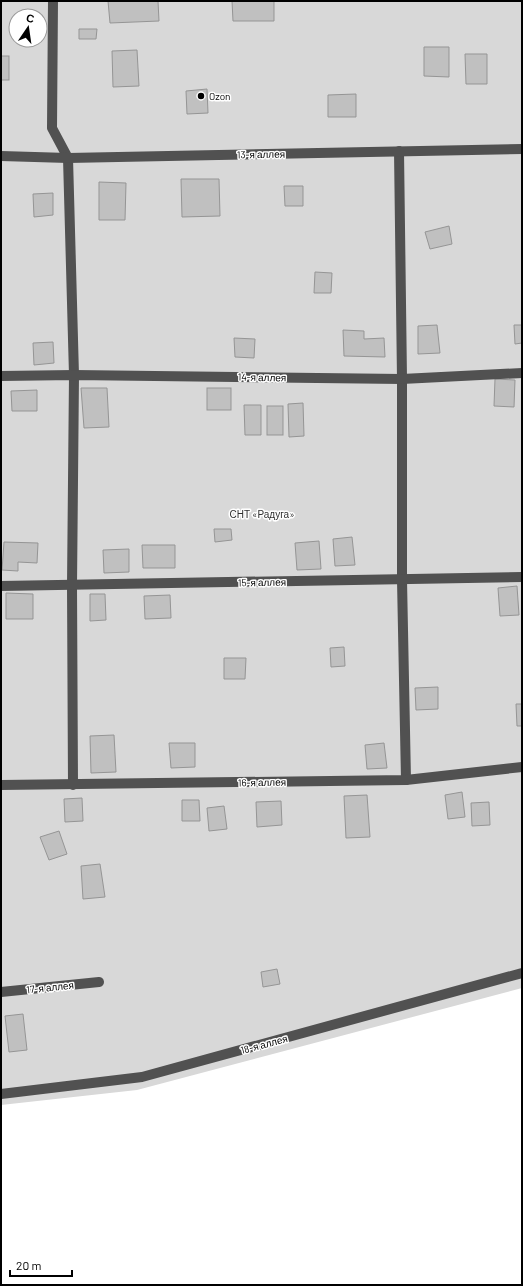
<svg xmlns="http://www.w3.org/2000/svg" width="523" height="1286" font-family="Barlow,sans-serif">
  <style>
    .green { fill: #d8d8d8; fill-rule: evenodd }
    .building { fill: #c0c0c0; stroke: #959595 }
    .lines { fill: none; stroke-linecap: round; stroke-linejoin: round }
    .minor { stroke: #515151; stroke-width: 10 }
    .poi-dot { fill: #000; stroke: #fff; stroke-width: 1.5 }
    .labels { text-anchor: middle; stroke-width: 3; stroke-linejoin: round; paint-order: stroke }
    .poi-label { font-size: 10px; fill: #000; stroke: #fff; text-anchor: start }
    .street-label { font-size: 10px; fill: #000; stroke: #fff }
    .park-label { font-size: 10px; fill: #2f2f2f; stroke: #fff }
  </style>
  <rect width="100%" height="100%" fill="#fff"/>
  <path class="green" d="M 1,1 L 522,1 L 522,988 L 137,1090 L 1,1105 ZM 16,16 L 40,16 L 40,40 L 16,40 Z"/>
  <g class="building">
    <path d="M 108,1 L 158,1 L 159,21 L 110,23 Z"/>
    <path d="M 232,1 L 274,1 L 274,21 L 233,21 Z"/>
    <path d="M 79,29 L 97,29 L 96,39 L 79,39 Z"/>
    <path d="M 424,47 L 449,47 L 449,77 L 424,76 Z"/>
    <path d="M 137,50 L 139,86 L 113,87 L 112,51 Z"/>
    <path d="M 465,54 L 487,54 L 487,84 L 466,84 Z"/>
    <rect x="1" y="56" width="8" height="24"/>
    <path d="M 207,89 L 208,113 L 187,114 L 186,91 Z"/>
    <path d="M 356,94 L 356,117 L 328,117 L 328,95 Z"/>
    <path d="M 181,179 L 219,179 L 220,216 L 182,217 Z"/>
    <path d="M 99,182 L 126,183 L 125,220 L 99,220 Z"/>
    <path d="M 284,186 L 303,186 L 303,206 L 285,206 Z"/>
    <path d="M 53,193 L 53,215 L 34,217 L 33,194 Z"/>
    <path d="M 449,226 L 452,244 L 430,249 L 425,232 Z"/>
    <path d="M 315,272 L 332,273 L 331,293 L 314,293 Z"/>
    <path d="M 437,325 L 440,353 L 418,354 L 418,326 Z"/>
    <path d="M 514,325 L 522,325 L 522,343 L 515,344 Z"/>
    <path d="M 343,330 L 364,331 L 364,339 L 384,338 L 385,357 L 344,356 Z"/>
    <path d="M 234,338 L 255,339 L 254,358 L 235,357 Z"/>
    <path d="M 53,342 L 54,363 L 34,365 L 33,343 Z"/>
    <path d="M 495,379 L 515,380 L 514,407 L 494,406 Z"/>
    <path d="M 81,388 L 107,388 L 109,427 L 84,428 Z"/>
    <rect x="207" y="388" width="24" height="22"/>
    <path d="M 37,390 L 37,411 L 12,411 L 11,391 Z"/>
    <path d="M 303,403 L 304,436 L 289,437 L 288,404 Z"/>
    <path d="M 244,405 L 261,405 L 261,435 L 245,435 Z"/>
    <rect x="267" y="406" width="16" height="29"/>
    <path d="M 214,529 L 231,529 L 232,540 L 215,542 Z"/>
    <path d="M 352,537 L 355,565 L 335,566 L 333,539 Z"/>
    <path d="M 319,541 L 321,569 L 297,570 L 295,543 Z"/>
    <path d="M 4,542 L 38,543 L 37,563 L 18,562 L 18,571 L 2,570 Z"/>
    <path d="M 142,545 L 175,545 L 175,568 L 143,568 Z"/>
    <path d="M 129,549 L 129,572 L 104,573 L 103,550 Z"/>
    <path d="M 517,586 L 519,615 L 500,616 L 498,588 Z"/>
    <path d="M 6,593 L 33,594 L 33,619 L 6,619 Z"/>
    <path d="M 90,594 L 105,594 L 106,620 L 90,621 Z"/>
    <path d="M 170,595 L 171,618 L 145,619 L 144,596 Z"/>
    <path d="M 344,647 L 345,666 L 331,667 L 330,648 Z"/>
    <path d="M 224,658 L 246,658 L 245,679 L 224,679 Z"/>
    <path d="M 438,687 L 438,709 L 416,710 L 415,688 Z"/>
    <path d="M 516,704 L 522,704 L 522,726 L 517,726 Z"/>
    <path d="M 114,735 L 116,772 L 91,773 L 90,736 Z"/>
    <path d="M 169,743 L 195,743 L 195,767 L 171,768 Z"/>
    <path d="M 384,743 L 387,768 L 367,769 L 365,745 Z"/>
    <path d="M 462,792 L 465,817 L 448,819 L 445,795 Z"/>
    <path d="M 367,795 L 370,837 L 346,838 L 344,796 Z"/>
    <path d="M 82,798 L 83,821 L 65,822 L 64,799 Z"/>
    <path d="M 182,800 L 199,800 L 200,821 L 182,821 Z"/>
    <path d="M 281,801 L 282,825 L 257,827 L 256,802 Z"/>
    <path d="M 489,802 L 490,825 L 472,826 L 471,803 Z"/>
    <path d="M 224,806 L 227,829 L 209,831 L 207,808 Z"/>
    <path d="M 59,831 L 67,854 L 49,860 L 40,837 Z"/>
    <path d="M 100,864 L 105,897 L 83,899 L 81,866 Z"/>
    <path d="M 277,969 L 280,984 L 263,987 L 261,972 Z"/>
    <path d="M 23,1014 L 27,1050 L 9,1052 L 5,1016 Z"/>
  </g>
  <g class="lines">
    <g class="minor">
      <path d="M 53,1 L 52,128 L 68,158 L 74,375 L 72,586 L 73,785"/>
      <path d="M 399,151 L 402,379 L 402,580 L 406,780"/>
      <path d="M 1,156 L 68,158 L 522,149"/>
      <path d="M 1,376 L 74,375 L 402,379 L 522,373"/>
      <path d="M 1,586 L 522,577"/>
      <path d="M 1,785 L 406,780 L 522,767"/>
      <path d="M 1,992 L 99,982"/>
      <path d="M 1,1094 L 142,1077 L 522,973"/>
    </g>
  </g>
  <circle class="poi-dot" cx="201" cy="96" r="4"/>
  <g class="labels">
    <g class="poi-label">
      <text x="209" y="100">Ozon</text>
    </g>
    <g class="street-label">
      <text transform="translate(261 154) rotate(-1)" y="4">13-я аллея</text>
      <text transform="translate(262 377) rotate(1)" y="4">14-я аллея</text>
      <text transform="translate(262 582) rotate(-1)" y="4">15-я аллея</text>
      <text transform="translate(262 782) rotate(-1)" y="4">16-я аллея</text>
      <text transform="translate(50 987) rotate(-6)" y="4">17-я аллея</text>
      <text transform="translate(264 1044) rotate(-15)" y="4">18-я аллея</text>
    </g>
    <g class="park-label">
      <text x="262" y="518">СНТ «Радуга»</text>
    </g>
  </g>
  <rect width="523" height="1286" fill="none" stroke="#000000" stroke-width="4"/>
  <g transform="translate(28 28) rotate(13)"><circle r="19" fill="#ffffff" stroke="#999999"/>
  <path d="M0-3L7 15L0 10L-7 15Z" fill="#000000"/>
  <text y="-6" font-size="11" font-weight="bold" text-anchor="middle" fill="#000000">С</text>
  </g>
  <path d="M10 1270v6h62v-6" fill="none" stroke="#000000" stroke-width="2"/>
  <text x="16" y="1270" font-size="12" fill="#000000" stroke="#ffffff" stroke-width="3" paint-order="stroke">20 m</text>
</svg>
